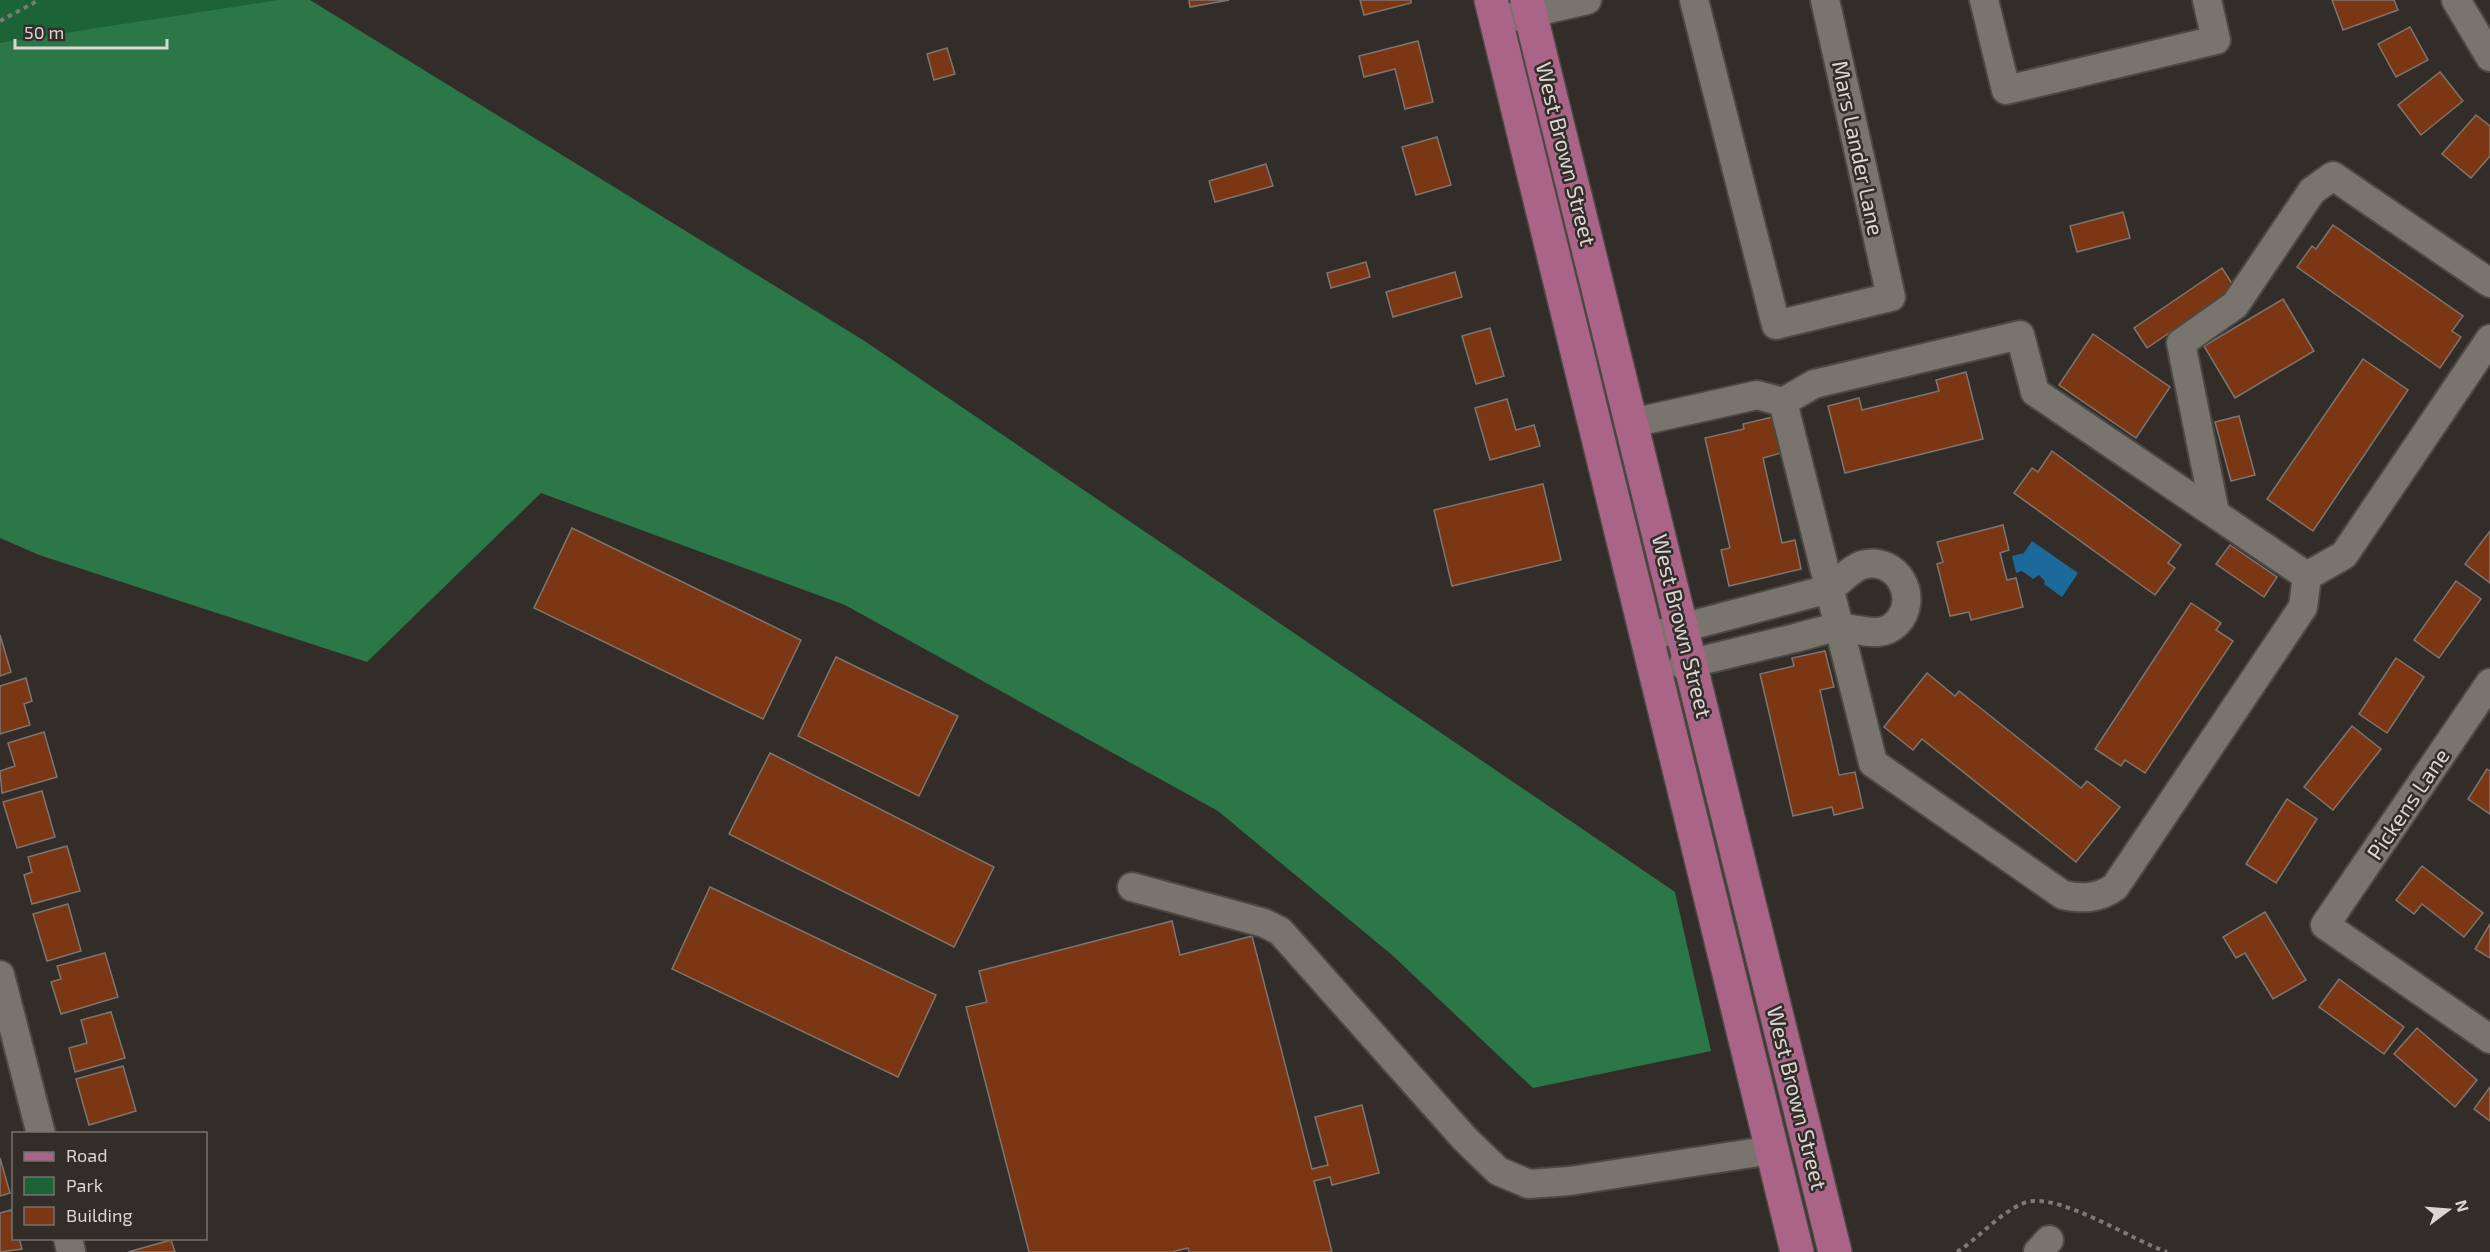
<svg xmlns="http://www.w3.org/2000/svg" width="2490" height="1252" font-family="'Exo 2',sans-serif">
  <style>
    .green { fill: #1c6338 }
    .forest { fill: #2b7748 }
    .water { fill: #1c6a9a }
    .building { fill: #7b3714; stroke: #7d7571; stroke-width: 1.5 }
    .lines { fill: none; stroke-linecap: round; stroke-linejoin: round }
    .minor-casing { stroke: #4c4843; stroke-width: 32 }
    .major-casing { stroke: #4c4843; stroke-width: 36 }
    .path { stroke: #7e7975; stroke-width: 4; stroke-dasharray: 4.5 4.5; stroke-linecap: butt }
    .minor { stroke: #7a746e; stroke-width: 28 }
    .major { stroke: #a96488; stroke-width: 33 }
    .labels { text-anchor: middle; stroke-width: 5; stroke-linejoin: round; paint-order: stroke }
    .street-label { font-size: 22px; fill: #d9d6d3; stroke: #322d28 }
  </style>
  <rect width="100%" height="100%" fill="#322d28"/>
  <path class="green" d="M 0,0 L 286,0 L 0,61 Z"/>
  <path class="forest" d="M 278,0 L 310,0 L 863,340 L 1675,892 L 1711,1051 L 1533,1088 L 1392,955 L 1218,811 L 845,605 L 541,493 L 367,662 L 39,555 L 0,538 L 0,43 Z"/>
  <path class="water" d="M 2032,541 L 2078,573 L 2062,597 L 2044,584 L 2045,581 L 2039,575 L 2033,579 L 2022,571 L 2016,573 L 2012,556 L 2024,553 Z"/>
  <g class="building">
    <path d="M 1189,0 L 1229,0 L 1190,7 Z"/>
    <path d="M 1360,0 L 1411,0 L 1411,3 L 1364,15 Z"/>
    <path d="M 2332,0 L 2394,0 L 2398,10 L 2343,30 Z"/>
    <path d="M 2410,27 L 2428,60 L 2396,77 L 2378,44 Z"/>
    <path d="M 1418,41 L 1433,102 L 1405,109 L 1395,69 L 1364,77 L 1359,56 Z"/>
    <path d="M 947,48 L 955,74 L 934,80 L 927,54 Z"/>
    <path d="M 2440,72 L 2463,101 L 2421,135 L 2398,105 Z"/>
    <path d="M 2476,115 L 2490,126 L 2490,156 L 2471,178 L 2442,154 Z"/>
    <path d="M 1437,137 L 1451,185 L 1416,195 L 1402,147 Z"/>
    <path d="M 1266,164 L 1273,186 L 1215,202 L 1209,181 Z"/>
    <path d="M 2123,212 L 2130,238 L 2077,252 L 2070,226 Z"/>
    <path d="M 2333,225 L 2463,316 L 2452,331 L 2461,337 L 2440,368 L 2297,267 L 2312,246 L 2316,249 Z"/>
    <path d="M 1366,262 L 1370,277 L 1331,288 L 1327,273 Z"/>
    <path d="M 2222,268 L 2235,288 L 2147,348 L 2134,328 Z"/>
    <path d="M 1455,272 L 1462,297 L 1393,317 L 1386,292 Z"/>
    <path d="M 2283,299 L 2314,351 L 2235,398 L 2204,346 Z"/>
    <path d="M 1490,328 L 1504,376 L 1476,384 L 1462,336 Z"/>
    <path d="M 2093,334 L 2170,387 L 2136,438 L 2059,385 Z"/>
    <path d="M 2363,359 L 2408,390 L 2313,531 L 2267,499 Z"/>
    <path d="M 1966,372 L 1983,439 L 1845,473 L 1828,406 L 1859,398 L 1862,410 L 1939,391 L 1936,380 Z"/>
    <path d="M 1507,399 L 1516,430 L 1534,425 L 1540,446 L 1490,460 L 1475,408 Z"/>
    <path d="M 2239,416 L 2255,475 L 2231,481 L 2215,422 Z"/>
    <path d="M 1773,417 L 1781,453 L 1763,458 L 1782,543 L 1795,540 L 1801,569 L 1729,586 L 1721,550 L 1730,548 L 1705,438 L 1744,429 L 1743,424 Z"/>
    <path d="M 2052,451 L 2181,545 L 2168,563 L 2175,568 L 2155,595 L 2014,493 L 2032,468 L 2038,472 Z"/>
    <path d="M 1543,484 L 1561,560 L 1452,586 L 1434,510 Z"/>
    <path d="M 2003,525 L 2009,550 L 2000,553 L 2007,580 L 2016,578 L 2023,607 L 1971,620 L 1969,612 L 1950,616 L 1937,564 L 1943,562 L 1937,542 Z"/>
    <path d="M 572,528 L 801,640 L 763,719 L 534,608 Z"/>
    <path d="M 2490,531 L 2490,583 L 2465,564 Z"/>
    <path d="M 2230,545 L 2277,577 L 2264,597 L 2216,564 Z"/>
    <path d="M 2456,581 L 2481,599 L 2439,658 L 2414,640 Z"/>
    <path d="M 2191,603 L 2221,623 L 2216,630 L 2233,641 L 2145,773 L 2125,760 L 2121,766 L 2095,749 Z"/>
    <path d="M 0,635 L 11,672 L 0,676 Z"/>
    <path d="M 1825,651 L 1834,687 L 1820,690 L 1839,775 L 1855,772 L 1863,808 L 1834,815 L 1832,807 L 1793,816 L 1760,674 L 1794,666 L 1792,658 Z"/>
    <path d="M 836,657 L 958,716 L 919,796 L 798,736 Z"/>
    <path d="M 2396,658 L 2424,677 L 2387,733 L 2359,714 Z"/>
    <path d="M 1927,673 L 1955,696 L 1959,691 L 2081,788 L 2087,781 L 2120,807 L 2076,862 L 1922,739 L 1913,750 L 1884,727 Z"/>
    <path d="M 26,678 L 32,701 L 24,704 L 30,725 L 0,734 L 0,686 Z"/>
    <path d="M 2352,726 L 2381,749 L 2333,810 L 2304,787 Z"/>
    <path d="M 44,732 L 57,777 L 2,793 L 0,771 L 15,766 L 8,743 Z"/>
    <path d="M 770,753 L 994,867 L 954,947 L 729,834 Z"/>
    <path d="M 2487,769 L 2490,771 L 2490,814 L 2468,799 Z"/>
    <path d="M 42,791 L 55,837 L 17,848 L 3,802 Z"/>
    <path d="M 2287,799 L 2317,819 L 2276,883 L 2246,864 Z"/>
    <path d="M 67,846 L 80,891 L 32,904 L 24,875 L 32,872 L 28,857 Z"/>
    <path d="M 2422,866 L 2483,913 L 2464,937 L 2422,904 L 2414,914 L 2396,900 Z"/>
    <path d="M 710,887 L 936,995 L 898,1077 L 672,969 Z"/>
    <path d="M 68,904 L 81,951 L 47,961 L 33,914 Z"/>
    <path d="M 2265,912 L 2306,980 L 2273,999 L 2245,953 L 2236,958 L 2223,937 Z"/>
    <path d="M 1172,921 L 1180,955 L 1252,936 L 1312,1169 L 1328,1165 L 1315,1117 L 1362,1105 L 1379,1173 L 1332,1185 L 1330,1177 L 1314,1181 L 1332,1252 L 1189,1252 L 1188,1248 L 1172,1252 L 1029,1252 L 966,1007 L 987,1002 L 979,971 Z"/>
    <path d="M 2490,924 L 2490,958 L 2475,949 Z"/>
    <path d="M 105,953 L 118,997 L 61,1014 L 51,982 L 61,979 L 57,966 Z"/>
    <path d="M 2339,979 L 2404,1027 L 2384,1054 L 2319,1007 Z"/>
    <path d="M 111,1012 L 125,1058 L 75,1072 L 69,1048 L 87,1043 L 81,1020 Z"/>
    <path d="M 2417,1028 L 2477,1080 L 2455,1107 L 2394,1054 Z"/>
    <path d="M 123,1066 L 136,1111 L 89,1125 L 76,1079 Z"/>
    <path d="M 2490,1087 L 2490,1121 L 2474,1109 Z"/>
    <path d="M 0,1158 L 10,1193 L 0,1196 Z"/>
    <path d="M 11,1210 L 14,1219 L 14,1238 L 19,1238 L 22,1249 L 0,1252 L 0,1213 Z"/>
    <path d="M 171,1240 L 175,1252 L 128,1252 Z"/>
  </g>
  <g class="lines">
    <defs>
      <g id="minor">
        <path d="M 1694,0 L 1776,325 L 1891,297 L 1825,0"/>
        <path d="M 1984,0 L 2006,90 L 2216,40 L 2207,0"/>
        <path d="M 2456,0 L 2490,57"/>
        <path d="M 1496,21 L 1587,0"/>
        <path d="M 2020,335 L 2035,392 L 2307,576 L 2303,607 L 2115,887 C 2098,899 2082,899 2063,895 L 1873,763 L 1783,402 L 1814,384 Z"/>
        <path d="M 1632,423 L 1757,395 L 1783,402"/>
        <path d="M 2215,513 L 2181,343 L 2235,305 L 2312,191 L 2333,176 L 2490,283"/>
        <path d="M 2307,576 L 2344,555 L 2490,339"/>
        <path d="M 1647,637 L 1829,589 C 1840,582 1850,569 1862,565 C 1896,555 1921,597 1897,623 C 1880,640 1860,628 1840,628 C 1825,628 1809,635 1795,638 C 1757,647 1720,656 1683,665"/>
        <path d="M 2490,683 L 2325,925 L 2490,1039"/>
        <path d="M 1132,887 L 1264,923 L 1280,931 L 1465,1139 L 1498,1171 L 1529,1184 L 1570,1181 L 1772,1150"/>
        <path d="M 0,975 L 41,1134"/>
        <path d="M 68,1238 L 71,1252"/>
        <path d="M 2038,1252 L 2049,1240"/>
      </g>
      <g id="major">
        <path d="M 1491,0 L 1797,1252"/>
        <path d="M 1527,0 L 1835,1252"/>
      </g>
    </defs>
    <use href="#minor" class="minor-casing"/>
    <use href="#major" class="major-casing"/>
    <g class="path">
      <path d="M 0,21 L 39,0"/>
      <path d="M 1957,1252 C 1980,1237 1998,1214 2024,1203 C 2056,1190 2133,1241 2167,1252"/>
    </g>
    <use href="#minor" class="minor"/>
    <use href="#major" class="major"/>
  </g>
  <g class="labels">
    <g class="street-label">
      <text transform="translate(1858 148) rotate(78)" y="8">Mars Lander Lane</text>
      <text transform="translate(1566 154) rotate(76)" y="8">West Brown Street</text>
      <text transform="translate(1682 626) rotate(76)" y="8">West Brown Street</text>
      <text transform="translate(2408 804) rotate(-56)" y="8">Pickens Lane</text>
      <text transform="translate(1797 1098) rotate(76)" y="8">West Brown Street</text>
    </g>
  </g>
  <rect x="12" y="1132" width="195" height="108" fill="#322d28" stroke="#75716c" stroke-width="1.5"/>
  <rect x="24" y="1152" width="30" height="9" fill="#a96488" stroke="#75716c" stroke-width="1.5"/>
  <text x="66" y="1162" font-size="18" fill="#d9d6d3">Road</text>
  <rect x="24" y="1177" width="30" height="18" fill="#1c6338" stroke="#75716c" stroke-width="1.5"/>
  <text x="66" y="1192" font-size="18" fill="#d9d6d3">Park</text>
  <rect x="24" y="1207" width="30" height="18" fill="#7b3714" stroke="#75716c" stroke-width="1.5"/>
  <text x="66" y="1222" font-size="18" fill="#d9d6d3">Building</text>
  <g transform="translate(2448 1210) rotate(74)" stroke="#322d28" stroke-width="4.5" paint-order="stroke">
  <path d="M0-4.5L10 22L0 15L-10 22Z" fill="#d9d6d3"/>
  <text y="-9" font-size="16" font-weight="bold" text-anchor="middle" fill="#d9d6d3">N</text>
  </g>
  <path d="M15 39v9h152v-9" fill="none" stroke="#d9d6d3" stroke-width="3"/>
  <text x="24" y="39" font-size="18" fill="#d9d6d3" stroke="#322d28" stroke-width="4.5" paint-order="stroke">50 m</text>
</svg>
